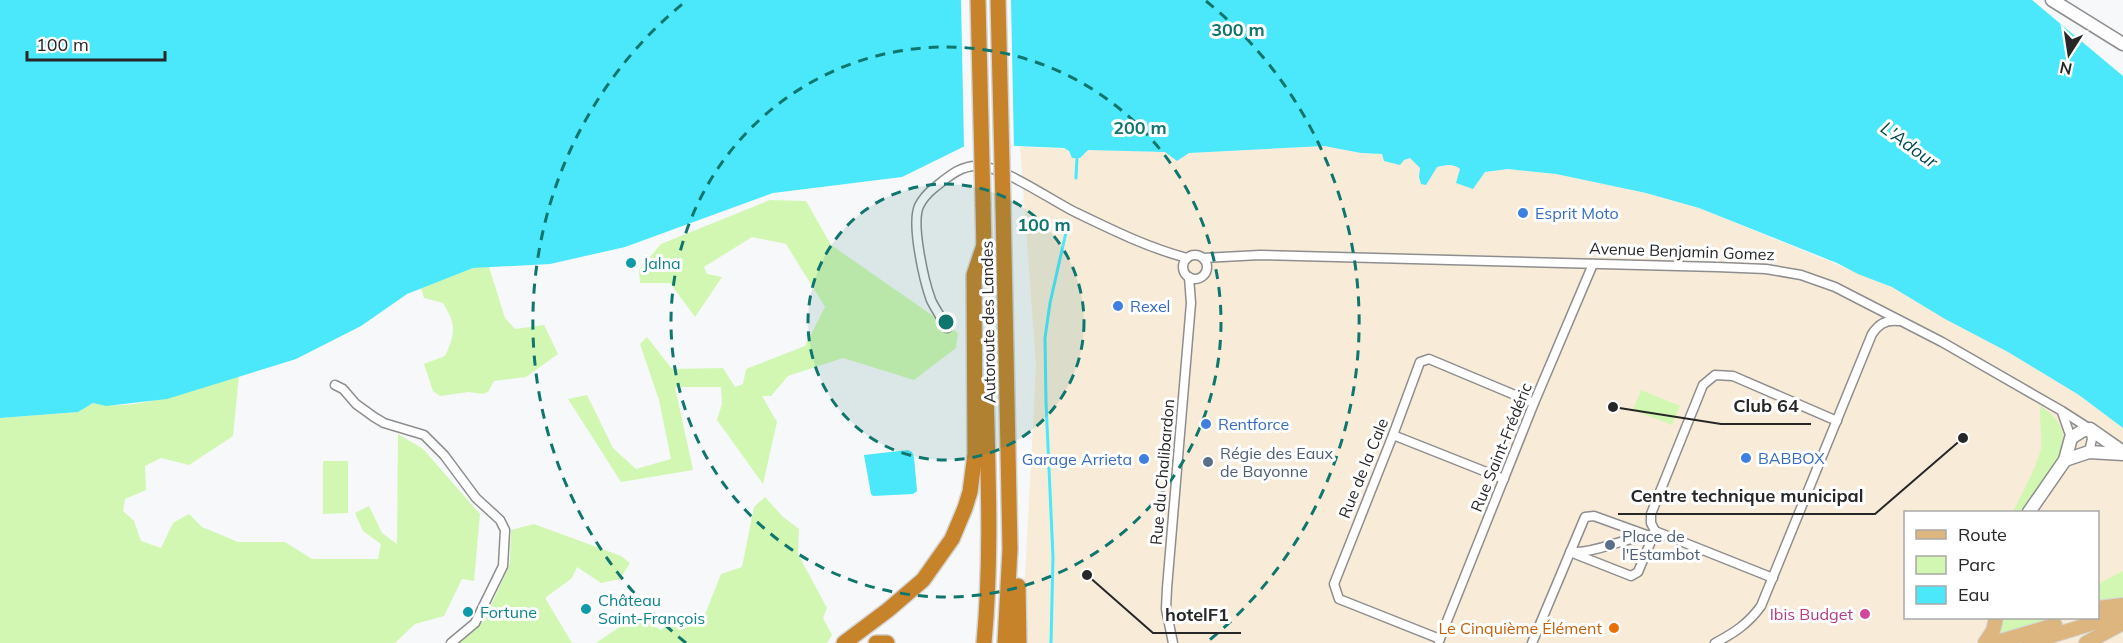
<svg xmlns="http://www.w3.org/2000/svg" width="2123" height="643" font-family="Mulish,sans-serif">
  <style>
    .industrial { fill: #f8ecd8; fill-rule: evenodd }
    .green { fill: #d1f7b3 }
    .water { fill: #4be7fa }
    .pier { fill: #f7f8f9 }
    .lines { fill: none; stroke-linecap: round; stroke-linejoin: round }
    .stream { stroke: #4be7fa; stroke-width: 3 }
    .street-casing { stroke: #8e8e8f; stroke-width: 11 }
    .secondary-casing { stroke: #8e8e8f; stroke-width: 15 }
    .primary-casing { stroke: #d4d4d4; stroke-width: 16 }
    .highway-casing { stroke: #d4d4d4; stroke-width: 18 }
    .street { stroke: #fff; stroke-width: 8 }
    .secondary { stroke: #fff; stroke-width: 12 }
    .primary { stroke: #ddb57f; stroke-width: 14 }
    .highway { stroke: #c6832a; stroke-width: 15 }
    .highway-bridge-casing { stroke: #d4d4d4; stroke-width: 18; stroke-linecap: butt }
    .highway-bridge { stroke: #c6832a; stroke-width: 15 }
    .ring { fill: none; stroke: #0f766e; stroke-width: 3; stroke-dasharray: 10 8 }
    .shop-dot { fill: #3f7fe0; stroke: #fff; stroke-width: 2 }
    .culture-dot { fill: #0f9aa8; stroke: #fff; stroke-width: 2 }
    .service-dot { fill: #5c6f8a; stroke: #fff; stroke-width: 2 }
    .hotel-dot { fill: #d1479c; stroke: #fff; stroke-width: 2 }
    .food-dot { fill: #e8710a; stroke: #fff; stroke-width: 2 }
    .labels { text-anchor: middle; stroke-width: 6; stroke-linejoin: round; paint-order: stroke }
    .shop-label { font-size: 16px; fill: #366cbe; stroke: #fff; text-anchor: start }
    .street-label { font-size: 16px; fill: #272728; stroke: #fff }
    .culture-label { font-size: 16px; fill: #0d838f; stroke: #fff; text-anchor: start }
    .service-label { font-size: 16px; fill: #4e5e75; stroke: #fff; text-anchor: start }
    .hotel-label { font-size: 16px; fill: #b23c85; stroke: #fff; text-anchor: end }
    .food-label { font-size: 16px; fill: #c56008; stroke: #fff; text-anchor: end }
    .water-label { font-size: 18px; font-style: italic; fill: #024a52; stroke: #fff }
    .centre { fill: #0f766e; stroke: #fff; stroke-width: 3 }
    .ring-label { font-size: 18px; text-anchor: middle; font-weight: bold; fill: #0f766e; stroke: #fff; stroke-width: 6; stroke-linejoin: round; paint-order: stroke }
    .leader { fill: none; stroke: #272728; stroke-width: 2 }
    .callout-dot { fill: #272728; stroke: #fff; stroke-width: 2 }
    .callout-label { font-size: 18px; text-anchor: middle; font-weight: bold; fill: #272728; stroke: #fff; stroke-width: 6; stroke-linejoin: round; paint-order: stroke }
  </style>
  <rect width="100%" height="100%" fill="#f7f8f9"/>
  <path class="industrial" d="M 1324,146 L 1361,153 L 1382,154 L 1404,160 L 1410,158 L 1420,168 L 1419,177 L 1437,167 L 1450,165 L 1455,165 L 1460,169 L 1485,172 L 1508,169 L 1556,174 L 1646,193 L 1699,208 L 1892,287 L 1945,319 L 2008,352 L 2079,395 L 2123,428 L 2123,643 L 1027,643 L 1023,614 L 1036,366 L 1020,147 L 1165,152 L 1177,160 L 1189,153 ZM 1906,512 L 2098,512 L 2098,618 L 1906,618 Z"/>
  <g class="green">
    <path d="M 770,200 L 806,201 L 831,245 L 958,333 L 956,348 L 914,380 L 843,358 L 788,376 L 771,396 L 762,396 L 777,422 L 763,484 L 717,420 L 722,404 L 721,387 L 675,387 L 693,470 L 621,482 L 568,399 L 587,395 L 613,448 L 636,469 L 671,459 L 659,400 L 640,344 L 647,337 L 672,369 L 723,368 L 735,387 L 743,384 L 746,369 L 805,346 L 825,307 L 786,244 L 752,237 L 704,267 L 707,274 L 722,277 L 695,317 L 670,283 L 640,283 L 639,270 L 661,244 Z"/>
    <path d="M 489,267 L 505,318 L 515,329 L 544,325 L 558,354 L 526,377 L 494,381 L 488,392 L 482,394 L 469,392 L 440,396 L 433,391 L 424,364 L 445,356 C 456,333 456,324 443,303 L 424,298 L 421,288 L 473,268 Z"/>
    <path d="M 239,375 L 233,436 L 189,465 L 161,458 L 145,466 L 146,490 L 125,499 L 123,511 L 134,521 L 141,541 L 161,548 L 173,523 L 189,514 L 202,527 L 238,542 L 285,542 L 312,559 L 378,559 L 381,544 L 363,531 L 355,513 L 369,506 L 382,533 L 397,544 L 398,434 L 423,449 L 480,514 L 474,581 L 462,579 L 444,616 L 415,624 L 395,643 L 0,643 L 0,418 L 78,412 L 93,403 C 134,413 199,388 239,375 Z"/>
    <path d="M 1641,390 L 1680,406 L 1672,425 L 1633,410 Z"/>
    <path d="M 2041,406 C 2050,413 2059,420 2062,431 C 2069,455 2035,493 2022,512 L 2013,512 C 2020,497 2039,463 2041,448 C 2043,437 2038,414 2041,406 Z"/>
    <path d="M 323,461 L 348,461 L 348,513 L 323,514 Z"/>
    <path d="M 765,497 L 783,517 L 799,529 L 798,554 L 827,608 L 823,618 L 832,635 L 827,643 L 596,643 L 636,616 L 661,630 L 680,613 L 688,625 L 700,627 L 721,574 L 742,567 L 754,507 Z"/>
    <path d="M 534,524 L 621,556 L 630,563 L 620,579 L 601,583 L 577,567 L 572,578 L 545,598 L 572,643 L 458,643 L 484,621 L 510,564 L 511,530 Z"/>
    <path d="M 2123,571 L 2123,598 C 2114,601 2106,599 2098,603 L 2098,584 Z"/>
    <path d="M 2001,618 L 2056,618 L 1996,635 Z"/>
  </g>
  <g class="water">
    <path d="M 0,0 L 2032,0 L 2123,76 L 2123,428 L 2079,395 L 2008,352 L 1945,319 L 1892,287 L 1858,274 L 1837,263 L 1699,208 L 1646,193 L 1556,174 L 1508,169 L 1485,172 L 1473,189 L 1456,183 L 1460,169 C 1453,163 1446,165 1437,167 L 1426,185 L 1421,184 L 1419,177 L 1420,168 L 1410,158 L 1404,160 L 1400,165 L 1384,161 L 1382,154 L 1361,153 L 1324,146 L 1189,153 L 1177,161 L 1165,152 L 1088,150 L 1080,158 L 1072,158 L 1069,151 L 1064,148 L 969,144 L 902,177 L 773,193 L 625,247 L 550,264 L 473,268 L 407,294 L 361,326 L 296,359 L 167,399 L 106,406 L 93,403 L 78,412 L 0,418 Z"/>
    <path d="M 908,450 L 912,452 L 914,457 L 917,491 L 913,494 L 873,496 L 871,494 L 864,455 Z"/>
  </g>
  <path class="pier" d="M 961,0 L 1011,0 L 1014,150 L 969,147 L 964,149 Z"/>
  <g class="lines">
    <g class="stream">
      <path d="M 1076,178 L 1077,156"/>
      <path d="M 1051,643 L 1053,557 L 1046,402 L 1045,338 L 1050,303 L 1067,228"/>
    </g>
    <defs>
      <g id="street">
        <circle cx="1195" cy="267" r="12"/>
        <path d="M 1203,258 L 1260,255 L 1717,267 L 1766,269 L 1801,275 L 1835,287 L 1942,342 L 2062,411 L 2090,429 L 2092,439 L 2089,452"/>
        <path d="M 947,328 C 942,318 935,309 931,300 C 924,281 911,224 919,206 C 922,200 929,192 934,188 C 947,178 960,165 978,166 C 1003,166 1052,201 1077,213 C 1112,230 1149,248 1187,258"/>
        <path d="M 335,385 L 343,389 L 356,404 L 374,417 L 384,423 L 424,435 L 444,455 L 476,498 L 500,520 L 505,530 L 503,566 L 475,623 L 451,643"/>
        <path d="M 2062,412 L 2071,438"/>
        <path d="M 1393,435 L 1504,479"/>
        <path d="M 1655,531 L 1651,523 L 1651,514 L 1703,385 L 1715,375 L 1733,376 L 1837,421"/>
        <path d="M 1655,531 L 1773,578"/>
        <path d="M 1570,552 L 1631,576 L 1638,572 L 1654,534"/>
        <path d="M 1576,552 C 1600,552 1622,538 1645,537"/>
        <path d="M 1440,639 L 1339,599 L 1334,584 L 1393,435 L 1420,362 L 1429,359 L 1534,403"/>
        <path d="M 1439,641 L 1534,403 L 1593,264"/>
        <path d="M 1173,643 L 1166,609 L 1167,588 L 1191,303 L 1189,277"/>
        <path d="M 1532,643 L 1585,517 L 1594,516 L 1652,537"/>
        <path d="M 1715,643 C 1734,633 1748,624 1761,606 L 1872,334 C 1879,324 1885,320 1898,321"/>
      </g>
      <g id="secondary">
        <path d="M 2052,0 L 2123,44"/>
        <path d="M 2065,460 L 2089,452 L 2123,454"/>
        <path d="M 2029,512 L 2065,460 L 2071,438 L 2082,431 L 2090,429 L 2123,452"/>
      </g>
      <g id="primary">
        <path d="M 2098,608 L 2123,605"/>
        <path d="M 1985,643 L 1993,631 L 1996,618"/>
        <path d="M 1994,643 L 2055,625"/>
        <path d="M 2028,643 L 2123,614"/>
        <path d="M 2086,643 L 2123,623"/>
      </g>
      <g id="highway">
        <path d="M 983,204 L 984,253"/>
        <path d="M 1003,204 L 1010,549 L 1005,643"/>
        <path d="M 1018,586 L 1019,643"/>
        <path d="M 844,643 L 888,610 L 923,580 L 952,539 L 965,508 L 970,492 L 975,454 L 974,275 L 984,245"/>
        <path d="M 876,643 L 887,643"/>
        <path d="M 984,643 C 992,558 988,473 986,388"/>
      </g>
    </defs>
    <use href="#street" class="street-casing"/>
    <use href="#secondary" class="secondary-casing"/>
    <use href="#primary" class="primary-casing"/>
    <use href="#highway" class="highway-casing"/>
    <use href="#street" class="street"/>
    <use href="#secondary" class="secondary"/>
    <use href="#primary" class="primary"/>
    <use href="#highway" class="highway"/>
    <defs>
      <g id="highway-bridge">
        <path d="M 978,0 L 983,204"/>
        <path d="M 998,0 L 1003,204"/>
      </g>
    </defs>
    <use href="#highway-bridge" class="highway-bridge-casing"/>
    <use href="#highway-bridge" class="highway-bridge"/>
  </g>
  <circle cx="946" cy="322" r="138" fill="#0f766e" fill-opacity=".12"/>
  <g class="ring">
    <circle cx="946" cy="322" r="138"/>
    <circle cx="946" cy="322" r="275"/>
    <path d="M686 643A413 413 0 0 1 686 1M1206 1A413 413 0 0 1 1206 643"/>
  </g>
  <g class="shop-dot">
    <circle cx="1523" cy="213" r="6"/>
    <circle cx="1118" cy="306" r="6"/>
    <circle cx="1206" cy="424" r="6"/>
    <circle cx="1746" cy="458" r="6"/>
    <circle cx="1144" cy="459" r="6"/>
  </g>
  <g class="culture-dot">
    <circle cx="631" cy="263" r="6"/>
    <circle cx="586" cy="609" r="6"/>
    <circle cx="468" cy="612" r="6"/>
  </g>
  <g class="service-dot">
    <circle cx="1208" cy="462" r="6"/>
    <circle cx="1610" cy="545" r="6"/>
  </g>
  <circle class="hotel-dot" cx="1865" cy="614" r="6"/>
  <circle class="food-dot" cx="1614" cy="628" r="6"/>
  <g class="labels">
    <g class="shop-label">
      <text x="1535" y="219">Esprit Moto</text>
      <text x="1130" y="312">Rexel</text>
      <text x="1218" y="430">Rentforce</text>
      <text x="1758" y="464">BABBOX</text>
      <text x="1132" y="465" text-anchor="end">Garage Arrieta</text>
    </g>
    <g class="street-label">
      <text transform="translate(1682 251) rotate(2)" y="6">Avenue Benjamin Gomez</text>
      <text transform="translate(988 322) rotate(-91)" y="6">Autoroute des Landes</text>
      <text transform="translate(1501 447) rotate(-68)" y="6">Rue Saint-Frédéric</text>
      <text transform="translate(1363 468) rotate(-68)" y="6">Rue de la Cale</text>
      <text transform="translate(1162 472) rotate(-85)" y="6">Rue du Chalibardon</text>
    </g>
    <g class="culture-label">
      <text x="643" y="269">Jalna</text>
      <text x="598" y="606">Château<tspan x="598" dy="18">Saint-François</tspan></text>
      <text x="480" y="618">Fortune</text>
    </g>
    <g class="service-label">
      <text x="1220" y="459">Régie des Eaux<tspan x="1220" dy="18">de Bayonne</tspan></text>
      <text x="1622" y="542">Place de<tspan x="1622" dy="18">l'Estambot</tspan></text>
    </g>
    <g class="hotel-label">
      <text x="1853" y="620">Ibis Budget</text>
    </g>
    <g class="food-label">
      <text x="1602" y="634">Le Cinquième Élément</text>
    </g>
    <g class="water-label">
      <text transform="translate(1909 145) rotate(36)" y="6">L'Adour</text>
    </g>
  </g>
  <circle cx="946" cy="322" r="9" class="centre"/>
  <g class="ring-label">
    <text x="1238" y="36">300 m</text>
    <text x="1140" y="134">200 m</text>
    <text x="1044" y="231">100 m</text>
  </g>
  <path class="leader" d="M1613 407L1721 424H1811M1963 438L1875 514H1618M1087 575L1153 633H1241"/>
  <g class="callout-dot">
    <circle cx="1613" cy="407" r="6"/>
    <circle cx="1963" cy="438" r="6"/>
    <circle cx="1087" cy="575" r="6"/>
  </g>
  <g class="callout-label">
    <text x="1766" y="412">Club 64</text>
    <text x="1747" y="502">Centre technique municipal</text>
    <text x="1197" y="621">hotelF1</text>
  </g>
  <rect x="1904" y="511" width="195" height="108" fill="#ffffff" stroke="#a9a9a9" stroke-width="1.5"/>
  <rect x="1916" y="530" width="30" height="9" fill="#ddb57f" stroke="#a9a9a9" stroke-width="1.5"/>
  <text x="1958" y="541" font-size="18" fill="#272728">Route</text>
  <rect x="1916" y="556" width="30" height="18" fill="#d1f7b3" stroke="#a9a9a9" stroke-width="1.5"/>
  <text x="1958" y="571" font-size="18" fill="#272728">Parc</text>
  <rect x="1916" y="586" width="30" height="18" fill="#4be7fa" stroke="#a9a9a9" stroke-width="1.5"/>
  <text x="1958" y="601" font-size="18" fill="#272728">Eau</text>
  <g transform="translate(2069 54) rotate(192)" stroke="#ffffff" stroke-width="4.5" paint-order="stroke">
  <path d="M0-4.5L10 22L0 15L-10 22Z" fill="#272728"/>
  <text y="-9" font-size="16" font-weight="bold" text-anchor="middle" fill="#272728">N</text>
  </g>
  <path d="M27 51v9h138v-9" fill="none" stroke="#272728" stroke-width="3"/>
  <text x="36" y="51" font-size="18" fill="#272728" stroke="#ffffff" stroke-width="4.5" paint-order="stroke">100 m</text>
</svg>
